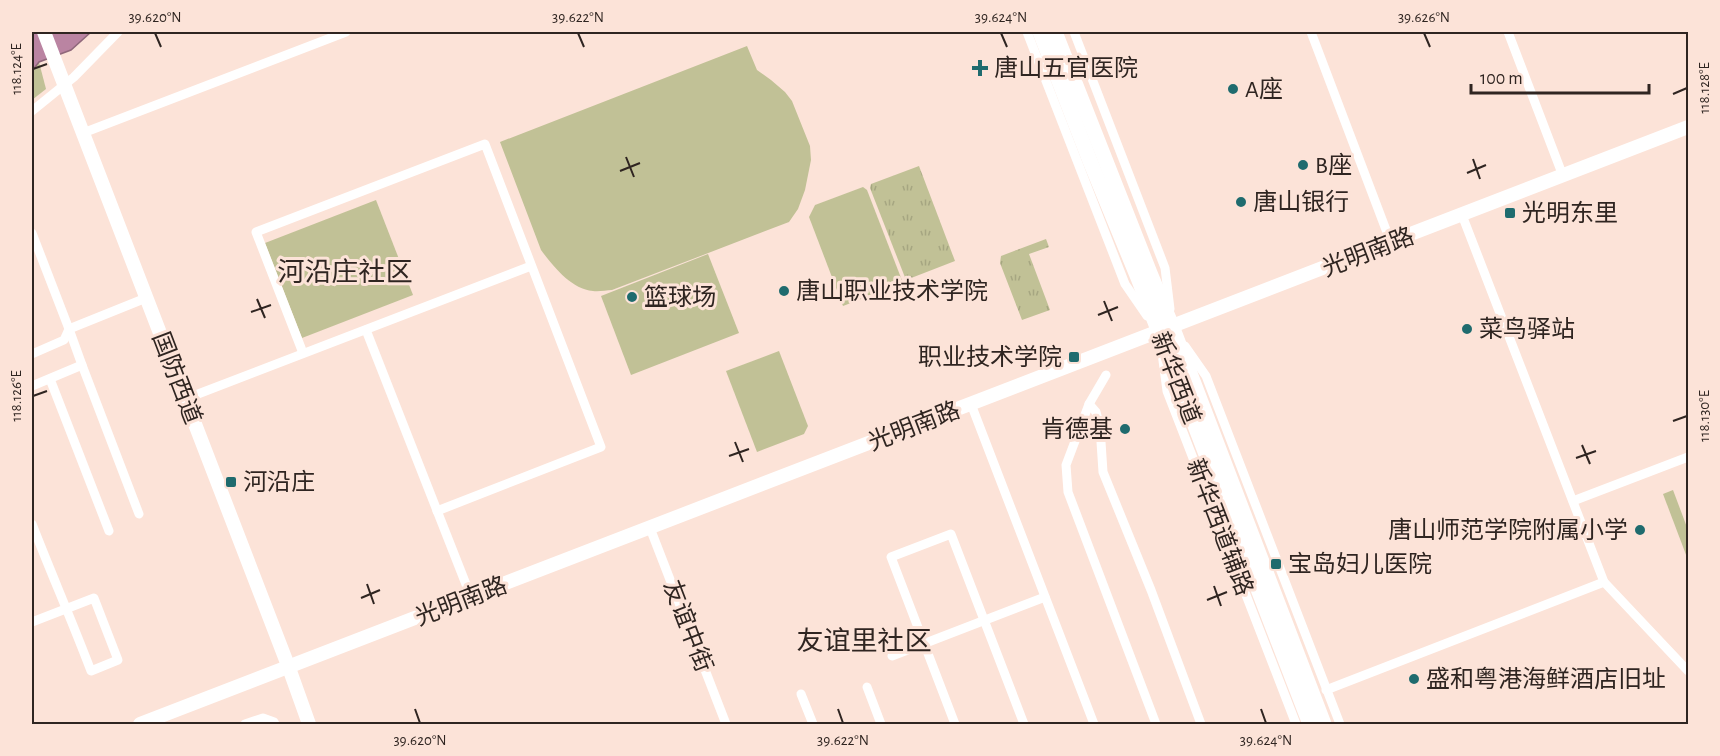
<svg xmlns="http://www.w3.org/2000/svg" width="1720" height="756" font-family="'Alegreya Sans','Noto Sans SC',sans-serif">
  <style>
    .grass { fill: url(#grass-tufts) }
    .green { fill: #c1c196 }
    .water { fill: #ba84a2; stroke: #90687b; stroke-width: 1.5 }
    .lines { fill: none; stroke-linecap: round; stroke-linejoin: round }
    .street { stroke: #fff; stroke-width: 9 }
    .secondary { stroke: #fff; stroke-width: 14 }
    .primary { stroke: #fff; stroke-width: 15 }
    .ticks { fill: none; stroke: #2f2521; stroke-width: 2 }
    .poi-dot { fill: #1f6b6e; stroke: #fce3d8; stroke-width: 2 }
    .labels { text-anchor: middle; stroke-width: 6; stroke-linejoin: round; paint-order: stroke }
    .poi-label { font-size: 24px; fill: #2f2521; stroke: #fce3d8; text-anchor: start }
    .street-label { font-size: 24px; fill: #2f2521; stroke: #fce3d8 }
    .quarter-label { font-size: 27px; fill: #2f2521; stroke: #fce3d8 }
    .neatline { fill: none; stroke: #2f2521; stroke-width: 2 }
    .ticks-label { font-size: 15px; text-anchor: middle; fill: #2f2521 }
  </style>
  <defs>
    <pattern id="grass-tufts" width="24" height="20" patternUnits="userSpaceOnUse" patternTransform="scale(1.5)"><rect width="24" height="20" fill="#c1c196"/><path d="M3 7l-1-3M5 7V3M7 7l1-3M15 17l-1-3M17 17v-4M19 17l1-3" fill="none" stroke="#a6a681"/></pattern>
  </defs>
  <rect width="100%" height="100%" fill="#fce3d8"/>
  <g class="grass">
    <path d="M 919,166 L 955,261 L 906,280 L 870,188 L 871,184 Z"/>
    <path d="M 1046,239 L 1049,247 L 1029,254 L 1050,310 L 1022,320 L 1000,263 L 1001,256 Z"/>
  </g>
  <g class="green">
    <path d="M 747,46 L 757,70 L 771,80 L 785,92 L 792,101 L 810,146 L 811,160 L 805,190 L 798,209 L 789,222 L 612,290 C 606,290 599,292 593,291 C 571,289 553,266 541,250 L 500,142 Z"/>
    <path d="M 39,62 L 46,89 L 32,100 L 32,71 Z"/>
    <path d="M 863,187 L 867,190 L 903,283 L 843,306 L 809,217 L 815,205 Z"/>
    <path d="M 376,200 L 413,295 L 302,338 L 265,243 Z"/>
    <path d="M 708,254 L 739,333 L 631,375 L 601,296 Z"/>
    <path d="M 779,351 L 808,426 L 804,434 L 757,452 L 726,371 Z"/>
    <path d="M 1673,490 L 1688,530 L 1688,560 L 1663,494 Z"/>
  </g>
  <path class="water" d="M 32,32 L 91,32 L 71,50 L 39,62 L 32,71 Z"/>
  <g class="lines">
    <g class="street">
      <path d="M 1027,32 L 1125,284 L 1147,316"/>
      <path d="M 1074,32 L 1165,268 L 1170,309"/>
      <path d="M 1311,32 L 1391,243"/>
      <path d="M 1508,32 L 1563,176"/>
      <path d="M 32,111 L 74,77 L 118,32"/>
      <path d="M 83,133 L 346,32"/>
      <path d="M 1462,215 L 1604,582 L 1688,671"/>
      <path d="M 32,233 L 69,329 L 64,340 L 32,354"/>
      <path d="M 366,330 L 471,597"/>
      <path d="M 1185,346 L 1206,376 L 1340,724"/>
      <path d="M 303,353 L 256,232 L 485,144 L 601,447 L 437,511"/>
      <path d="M 1162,353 L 1167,391 L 1296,724"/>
      <path d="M 82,365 L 139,514"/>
      <path d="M 1106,375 L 1089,404 L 1066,465 L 1068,492 L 1156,724"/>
      <path d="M 50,379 L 109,531"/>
      <path d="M 32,386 L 82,365 L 69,329 L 146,298"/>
      <path d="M 185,399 L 531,266"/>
      <path d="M 971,404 L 1094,724"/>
      <path d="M 1089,404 L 1096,412 L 1100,427 L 1103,472 L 1151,590 L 1201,724"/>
      <path d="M 1573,501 L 1688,457"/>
      <path d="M 32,524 C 51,573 72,621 91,671 L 118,660 L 94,598 L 32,622"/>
      <path d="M 650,528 L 726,724"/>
      <path d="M 892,656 L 1045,597"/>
      <path d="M 867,687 L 881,724"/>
      <path d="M 1326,690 L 1604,582"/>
      <path d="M 801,694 L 813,724"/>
      <path d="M 245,724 L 263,718 L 274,722 L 275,724"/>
      <path d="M 955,724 L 891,557 L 951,534 L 1024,724"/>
    </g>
    <g class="secondary">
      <path d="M 44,32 L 289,668 L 309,724"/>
      <path d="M 140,724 L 1688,127"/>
    </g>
    <g class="primary">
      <path d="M 1040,32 L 1090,161 L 1138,278 L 1310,724"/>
      <path d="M 1055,32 L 1150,273 L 1172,326 L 1324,724"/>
    </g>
  </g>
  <path class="ticks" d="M 155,33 L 161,47M 578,33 L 584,47M 1001,33 L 1007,47M 1424,33 L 1430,47M 33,69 L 47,64M 1673,94 L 1687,88M 626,157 L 634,177M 1473,159 L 1480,179M 620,171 L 640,163M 1467,173 L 1486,165M 257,299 L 265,318M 1104,301 L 1112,321M 251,312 L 271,305M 1098,315 L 1118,307M 33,396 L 47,391M 1673,421 L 1687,416M 735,442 L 743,462M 1582,445 L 1590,464M 729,456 L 749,449M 1576,458 L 1596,451M 367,584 L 374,604M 1214,586 L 1221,606M 361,598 L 380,590M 1207,600 L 1227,592M 415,709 L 420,723M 838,709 L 843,723M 1261,709 L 1266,723"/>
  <g class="poi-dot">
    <path d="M977 59h6v6h6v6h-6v6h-6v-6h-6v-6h6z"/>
    <circle cx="1233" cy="89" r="6"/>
    <circle cx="1303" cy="165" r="6"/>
    <circle cx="1241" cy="202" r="6"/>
    <rect x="1504" y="207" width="12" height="12" rx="3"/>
    <circle cx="784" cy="291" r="6"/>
    <circle cx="632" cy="297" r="6"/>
    <circle cx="1467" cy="329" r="6"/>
    <rect x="1068" y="351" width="12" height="12" rx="3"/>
    <circle cx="1125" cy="429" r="6"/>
    <rect x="225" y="476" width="12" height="12" rx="3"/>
    <circle cx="1640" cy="530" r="6"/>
    <rect x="1270" y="558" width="12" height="12" rx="3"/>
    <circle cx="1414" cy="679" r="6"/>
  </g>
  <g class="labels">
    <g class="poi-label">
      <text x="994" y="76">唐山五官医院</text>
      <text x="1245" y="97">A座</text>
      <text x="1315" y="173">B座</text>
      <text x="1253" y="210">唐山银行</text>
      <text x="1522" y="221">光明东里</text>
      <text x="796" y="299">唐山职业技术学院</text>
      <text x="644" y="305">篮球场</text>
      <text x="1479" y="337">菜鸟驿站</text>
      <text x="1062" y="365" text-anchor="end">职业技术学院</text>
      <text x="1113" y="437" text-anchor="end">肯德基</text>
      <text x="243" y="490">河沿庄</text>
      <text x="1628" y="538" text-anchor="end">唐山师范学院附属小学</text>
      <text x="1288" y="572">宝岛妇儿医院</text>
      <text x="1426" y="687">盛和粤港海鲜酒店旧址</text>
    </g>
    <g class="street-label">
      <text transform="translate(1368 252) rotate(-21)" y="8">光明南路</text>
      <text transform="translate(177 378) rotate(69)" y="8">国防西道</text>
      <text transform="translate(1176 378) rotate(69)" y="8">新华西道</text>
      <text transform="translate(914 426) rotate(-21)" y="8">光明南路</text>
      <text transform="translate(1220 527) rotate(69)" y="8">新华西道辅路</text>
      <text transform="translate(461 601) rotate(-21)" y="8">光明南路</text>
      <text transform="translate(688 626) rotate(69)" y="8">友谊中街</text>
    </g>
    <g class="quarter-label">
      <text x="345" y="281">河沿庄社区</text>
      <text x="864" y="650">友谊里社区</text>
    </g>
  </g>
  <rect width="1720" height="756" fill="none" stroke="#fce3d8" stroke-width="66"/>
  <path d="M1471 84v9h178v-9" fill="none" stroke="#2f2521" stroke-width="3"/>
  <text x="1480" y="84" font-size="18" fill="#2f2521" stroke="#fce3d8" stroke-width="4.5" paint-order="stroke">100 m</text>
  <rect x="33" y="33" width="1654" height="690" class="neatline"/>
  <g class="ticks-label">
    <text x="155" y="22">39.620°N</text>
    <text x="578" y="22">39.622°N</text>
    <text x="1001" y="22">39.624°N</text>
    <text x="1424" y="22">39.626°N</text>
    <text transform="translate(16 69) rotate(-90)" y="5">118.124°E</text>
    <text transform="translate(1704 88) rotate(-90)" y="5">118.128°E</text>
    <text transform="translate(16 396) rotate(-90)" y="5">118.126°E</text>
    <text transform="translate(1704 416) rotate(-90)" y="5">118.130°E</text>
    <text x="420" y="745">39.620°N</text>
    <text x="843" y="745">39.622°N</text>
    <text x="1266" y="745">39.624°N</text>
  </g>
</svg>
